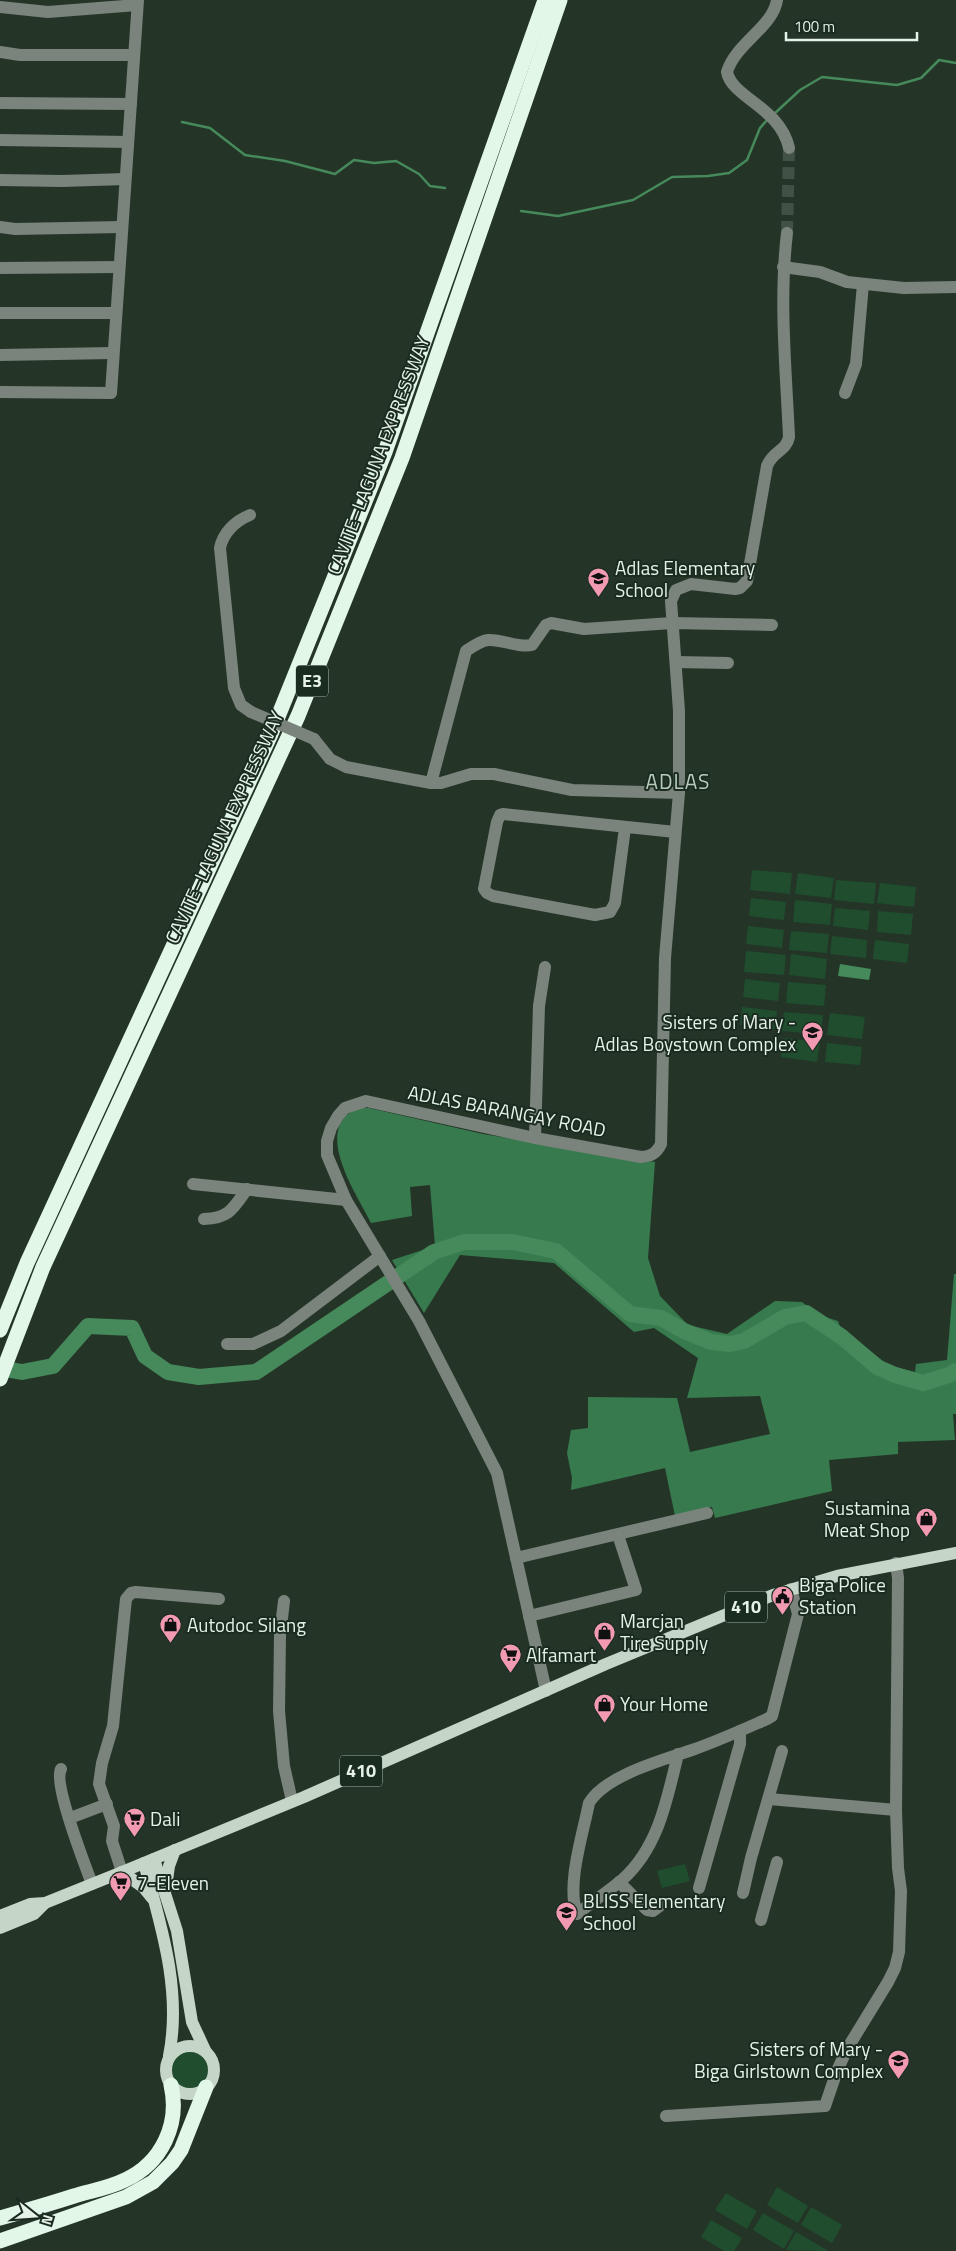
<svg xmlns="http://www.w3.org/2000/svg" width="956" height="2251" font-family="'Titillium Web',sans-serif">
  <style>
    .green { fill: #1f4d2e }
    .forest { fill: #377a4d }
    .water { fill: #46895a }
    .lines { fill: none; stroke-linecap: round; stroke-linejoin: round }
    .stream { stroke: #46895a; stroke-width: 2.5 }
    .river { stroke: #46895a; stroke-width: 16 }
    .minor-tunnel { stroke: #415145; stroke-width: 12; stroke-dasharray: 12 6; stroke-linecap: butt }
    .minor { stroke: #7a837c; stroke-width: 12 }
    .major { stroke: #c5d6c8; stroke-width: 12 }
    .highway { stroke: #e2f7e7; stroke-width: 15 }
    .minor-bridge { stroke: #7a837c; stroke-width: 12 }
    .labels { text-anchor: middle; stroke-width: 4; stroke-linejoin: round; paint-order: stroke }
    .shield { fill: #1a2b1f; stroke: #a9b6ac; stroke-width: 1 }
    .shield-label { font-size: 18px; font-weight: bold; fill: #e6f1e8 }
    .street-label { font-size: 19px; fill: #e6f1e8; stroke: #1a2b1f }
    .poi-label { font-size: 19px; fill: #e6f1e8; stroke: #1a2b1f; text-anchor: start }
    .quarter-label { font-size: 21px; letter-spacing: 1px; fill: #b7cbbb; stroke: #1a2b1f }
  </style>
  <rect width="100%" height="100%" fill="#243528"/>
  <g class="green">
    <path d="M 752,870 L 792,873 L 790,894 L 750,890 Z"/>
    <path d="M 798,873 L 834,878 L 831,898 L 795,894 Z"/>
    <path d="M 836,880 L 876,883 L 874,904 L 834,900 Z"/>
    <path d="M 880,883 L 916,887 L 914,907 L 877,903 Z"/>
    <path d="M 751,898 L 786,902 L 784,920 L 749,916 Z"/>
    <path d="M 795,900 L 832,904 L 830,925 L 793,922 Z"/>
    <path d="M 835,908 L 870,911 L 868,930 L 833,926 Z"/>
    <path d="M 878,911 L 913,914 L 911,935 L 877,932 Z"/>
    <path d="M 748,926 L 784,930 L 782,948 L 746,944 Z"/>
    <path d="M 791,931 L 829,934 L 827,953 L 789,950 Z"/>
    <path d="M 832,936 L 867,940 L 866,958 L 830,954 Z"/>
    <path d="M 875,940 L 909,944 L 907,963 L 873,959 Z"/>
    <path d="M 746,951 L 786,955 L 784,975 L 744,972 Z"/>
    <path d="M 791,954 L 827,959 L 825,979 L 789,975 Z"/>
    <path d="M 745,979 L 780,983 L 778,1001 L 743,997 Z"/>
    <path d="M 788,982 L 826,985 L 824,1006 L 786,1003 Z"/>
    <path d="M 742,1007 L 777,1011 L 775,1029 L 740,1025 Z"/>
    <path d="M 784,1012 L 823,1015 L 821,1034 L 782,1031 Z"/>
    <path d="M 830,1013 L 865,1017 L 862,1039 L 827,1035 Z"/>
    <path d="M 783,1038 L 820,1042 L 817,1062 L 781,1057 Z"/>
    <path d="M 827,1043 L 862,1047 L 860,1065 L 825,1062 Z"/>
    <path d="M 685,1864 L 690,1881 L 662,1888 L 657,1871 Z"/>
    <circle cx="190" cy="2070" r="18"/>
    <path d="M 777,2187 L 808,2206 L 798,2223 L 767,2205 Z"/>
    <path d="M 726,2193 L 757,2211 L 747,2229 L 715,2210 Z"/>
    <path d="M 811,2207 L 842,2225 L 832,2243 L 801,2225 Z"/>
    <path d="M 763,2213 L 794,2231 L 784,2249 L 753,2230 Z"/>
    <path d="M 711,2220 L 742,2238 L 734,2251 L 724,2251 L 701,2237 Z"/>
    <path d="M 796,2232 L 827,2250 L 827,2251 L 786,2250 Z"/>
  </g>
  <path class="forest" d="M 369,1108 L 483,1134 L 655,1162 L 648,1258 L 660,1296 L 688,1325 L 727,1334 L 775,1301 L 802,1302 L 819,1315 L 838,1321 L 842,1332 L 854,1338 L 888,1365 L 915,1372 L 916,1364 L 947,1360 L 954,1274 L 956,1274 L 956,1414 L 953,1414 L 955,1440 L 898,1442 L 898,1454 L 829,1460 L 832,1491 L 715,1518 L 712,1507 L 675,1516 L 665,1468 L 571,1490 L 572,1478 L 567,1453 L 571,1430 L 588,1428 L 588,1397 L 677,1398 L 690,1452 L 770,1434 L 760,1396 L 687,1398 L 698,1358 L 654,1328 L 634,1332 L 554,1263 L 460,1255 L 424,1313 L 392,1260 L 435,1246 L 430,1185 L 410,1187 L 412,1216 L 371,1223 C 358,1196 313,1132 354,1110 C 357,1108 365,1108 369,1108 Z"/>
  <path class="water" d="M 840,964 L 871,969 L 869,980 L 838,976 Z"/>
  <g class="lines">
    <g class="stream">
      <path d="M 774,114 L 800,90 L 822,77 L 897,85 L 921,78 L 939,60 L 956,63"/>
      <path d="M 182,122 L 210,128 L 245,155 L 285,161 L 335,174 L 354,160 L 374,163 L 396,161 L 419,174 L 430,186 L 445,188"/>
      <path d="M 521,211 L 558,216 L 633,200 L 672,177 L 708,176 L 729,173 L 747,160 L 760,128 L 768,119"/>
    </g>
    <path class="river" d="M 0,1368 L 22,1372 L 53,1366 L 88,1326 L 132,1328 L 145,1356 L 168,1372 L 199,1377 L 256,1372 L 434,1252 L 464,1242 L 512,1242 L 556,1251 L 630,1314 L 661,1318 L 684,1331 L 711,1342 L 730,1344 L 744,1341 L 785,1317 L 806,1313 L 842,1337 L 877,1367 L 895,1375 L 923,1383 L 949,1375 L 956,1371"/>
    <path class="minor-tunnel" d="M 787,233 L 789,148"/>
    <g class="minor">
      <path d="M 777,0 C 773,27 735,44 727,72 C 732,98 780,107 789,148"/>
      <path d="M 0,7 L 48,12 L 137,5"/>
      <path d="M 0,52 L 20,55 L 134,55"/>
      <path d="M 0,103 L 131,104"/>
      <path d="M 0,140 L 128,142"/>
      <path d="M 0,180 L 62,181 L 125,179"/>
      <path d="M 0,227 L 15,229 L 122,227"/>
      <path d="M 783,267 L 820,272 L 847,282 L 904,288 L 956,287"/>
      <path d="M 0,268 L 119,267"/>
      <path d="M 0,313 L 116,313"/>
      <path d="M 0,355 L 113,353"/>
      <path d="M 0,392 L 111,393 L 138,0"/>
      <path d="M 845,393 L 856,364 L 863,284"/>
      <path d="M 250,515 C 235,521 223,533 220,548 L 234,688 L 241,705 L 251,712"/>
      <path d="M 676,662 L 728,663"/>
      <path d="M 314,739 L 330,759 L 346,767 L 431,783 L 441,783 L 471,774 L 494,774 L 572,790 L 679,793"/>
      <path d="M 431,783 L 466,651 C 472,647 480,641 488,640 C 502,639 518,648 532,645 L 546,625 L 551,623 L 584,629 L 672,623 L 772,625"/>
      <path d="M 625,828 L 615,903 L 610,912 L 595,915 L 493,896 L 487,893 L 484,889 L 497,822 L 500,815 L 503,814 L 675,832"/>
      <path d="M 535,1138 L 539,1006 L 545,967"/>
      <path d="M 193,1184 L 346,1200"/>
      <path d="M 204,1219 C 229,1218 233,1209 247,1189"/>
      <path d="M 227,1344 L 253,1344 L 281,1331 L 380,1256"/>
      <path d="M 516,1558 L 707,1513"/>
      <path d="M 284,1601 L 280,1635 L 279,1711 L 284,1766 L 292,1801"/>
      <path d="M 529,1616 L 636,1590 L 618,1535"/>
      <path d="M 546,1691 L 497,1473 L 419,1321 L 346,1200 L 327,1155 L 327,1141 L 331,1128 L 338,1116 L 345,1108 L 366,1101 L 535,1138 L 641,1157 C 651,1156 656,1154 661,1144 L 665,958 L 679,793 L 679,711 L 671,601 L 676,590 L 691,584 L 735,589 L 740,588 L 747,581 L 767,466 C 773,450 786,452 789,437 C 786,369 779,301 787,233"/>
      <path d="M 678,1754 C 667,1799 659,1846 623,1879 C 609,1891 592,1902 577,1914 C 566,1885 583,1834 589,1803 C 606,1775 663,1760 692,1750 C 718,1741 742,1730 767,1719 L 772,1716 L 798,1614 L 791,1589"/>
      <path d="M 61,1769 C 53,1783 85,1865 92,1884"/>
      <path d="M 769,1799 L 896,1810"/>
      <path d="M 70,1818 L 107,1804"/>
      <path d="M 122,1872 L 112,1841 L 114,1826 L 99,1784 L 102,1763 L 113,1726 L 126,1599 L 131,1593 L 136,1592 L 219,1599"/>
      <path d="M 619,1882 L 647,1910 L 653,1911 L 661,1905"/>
      <path d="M 699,1888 L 740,1744 L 740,1731"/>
      <path d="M 743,1893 L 751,1858 L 782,1751"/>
      <path d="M 761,1920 L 777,1862"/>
      <path d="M 666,2116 L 825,2106 L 837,2071 L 847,2049 L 888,1982 L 895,1968 L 899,1952 L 901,1891 L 898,1868 L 896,1810 L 898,1578 L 896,1563"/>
    </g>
    <g class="major">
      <path d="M 154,1859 L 177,1931 L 192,2022 L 205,2050"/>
      <path d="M 144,1863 C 161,1926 182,1990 169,2056"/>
      <path d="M 122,1872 L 143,1887 L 152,1898"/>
      <path d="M 166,1888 L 169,1866 L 175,1850"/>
      <path d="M 0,1916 L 30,1904 L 45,1903 L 122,1872 L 304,1797 L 606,1664 L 773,1595 L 837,1576 L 956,1553"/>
      <path d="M 0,1928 L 34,1914 L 45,1903"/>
      <circle cx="190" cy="2070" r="24"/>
    </g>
    <g class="highway">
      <path d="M 0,1330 L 27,1263 L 271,734 L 385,452 L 545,0"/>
      <path d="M 0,1379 L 43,1267 L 298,716 L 402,458 L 560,0"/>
      <path d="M 0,2218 C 25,2211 49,2204 74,2196 C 90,2191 109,2188 125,2180 C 162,2163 180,2124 171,2085"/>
      <path d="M 0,2241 L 126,2197 L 153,2182 L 172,2163 L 181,2150 L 206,2087"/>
    </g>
    <path class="minor-bridge" d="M 251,712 L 314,739"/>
  </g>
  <defs>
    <symbol id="school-pin" viewBox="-11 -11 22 30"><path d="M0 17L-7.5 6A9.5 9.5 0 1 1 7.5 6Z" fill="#f19ab2" stroke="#1a2b1f"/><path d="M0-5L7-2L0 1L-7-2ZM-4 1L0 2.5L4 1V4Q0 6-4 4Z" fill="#111"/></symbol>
    <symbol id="shop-pin" viewBox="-11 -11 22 30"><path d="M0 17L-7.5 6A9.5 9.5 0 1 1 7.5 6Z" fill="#f19ab2" stroke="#1a2b1f"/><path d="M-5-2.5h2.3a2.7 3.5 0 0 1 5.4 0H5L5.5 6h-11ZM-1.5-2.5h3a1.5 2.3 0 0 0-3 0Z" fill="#111"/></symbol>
    <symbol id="civic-pin" viewBox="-11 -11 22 30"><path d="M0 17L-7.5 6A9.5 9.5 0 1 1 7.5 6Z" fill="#f19ab2" stroke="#1a2b1f"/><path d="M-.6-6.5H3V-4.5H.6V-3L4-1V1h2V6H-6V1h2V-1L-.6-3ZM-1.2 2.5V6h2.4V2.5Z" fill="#111"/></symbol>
    <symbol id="supermarket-pin" viewBox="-11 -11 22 30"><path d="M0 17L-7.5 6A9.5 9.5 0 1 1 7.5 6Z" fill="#f19ab2" stroke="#1a2b1f"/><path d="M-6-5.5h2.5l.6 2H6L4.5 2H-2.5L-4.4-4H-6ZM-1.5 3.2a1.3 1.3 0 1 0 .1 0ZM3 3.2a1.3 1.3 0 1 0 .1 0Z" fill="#111"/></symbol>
  </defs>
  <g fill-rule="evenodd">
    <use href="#school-pin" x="586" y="566" width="25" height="34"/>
    <use href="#school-pin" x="800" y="1020" width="25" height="34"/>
    <use href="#shop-pin" x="914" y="1506" width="25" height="34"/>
    <use href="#civic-pin" x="770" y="1584" width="25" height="34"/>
    <use href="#shop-pin" x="158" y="1612" width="25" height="34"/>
    <use href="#shop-pin" x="592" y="1620" width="25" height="34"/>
    <use href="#supermarket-pin" x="498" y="1642" width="25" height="34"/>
    <use href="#shop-pin" x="592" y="1692" width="25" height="34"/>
    <use href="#supermarket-pin" x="122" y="1806" width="25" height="34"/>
    <use href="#supermarket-pin" x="108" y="1870" width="25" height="34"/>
    <use href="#school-pin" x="554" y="1900" width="25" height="34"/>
    <use href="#school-pin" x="886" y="2048" width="25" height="34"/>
  </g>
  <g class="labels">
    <g class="shield">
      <rect x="296" y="665.5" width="32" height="31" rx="4"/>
      <rect x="725" y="1591.5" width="42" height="31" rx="4"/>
      <rect x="340" y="1755.5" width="42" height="31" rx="4"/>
    </g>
    <g class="shield-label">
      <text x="312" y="687">E3</text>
      <text x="746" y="1613">410</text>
      <text x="361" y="1777">410</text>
    </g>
    <g class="street-label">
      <text transform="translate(378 455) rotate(-69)" y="7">CAVITE–LAGUNA EXPRESSWAY</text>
      <text transform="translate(224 827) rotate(-65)" y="7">CAVITE–LAGUNA EXPRESSWAY</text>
      <text transform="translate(507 1111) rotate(11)" y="7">ADLAS BARANGAY ROAD</text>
    </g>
    <g class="poi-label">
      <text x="615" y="575">Adlas Elementary<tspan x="615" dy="22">School</tspan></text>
      <text x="796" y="1029" text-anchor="end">Sisters of Mary -<tspan x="796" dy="22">Adlas Boystown Complex</tspan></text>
      <text x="910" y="1515" text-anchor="end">Sustamina<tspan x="910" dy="22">Meat Shop</tspan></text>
      <text x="799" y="1592">Biga Police<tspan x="799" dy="22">Station</tspan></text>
      <text x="620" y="1628">Marcjan<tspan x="620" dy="22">Tire Supply</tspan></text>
      <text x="187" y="1632">Autodoc Silang</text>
      <text x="526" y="1662">Alfamart</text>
      <text x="620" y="1711">Your Home</text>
      <text x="150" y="1826">Dali</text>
      <text x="137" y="1890">7-Eleven</text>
      <text x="583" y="1908">BLISS Elementary<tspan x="583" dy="22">School</tspan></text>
      <text x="883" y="2056" text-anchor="end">Sisters of Mary -<tspan x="883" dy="22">Biga Girlstown Complex</tspan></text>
    </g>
    <g class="quarter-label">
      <text x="678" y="789">ADLAS</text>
    </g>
  </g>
  <g transform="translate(35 2216) rotate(107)" stroke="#1a2b1f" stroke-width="4" paint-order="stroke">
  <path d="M0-4L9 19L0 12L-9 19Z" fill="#e6f1e8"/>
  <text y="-8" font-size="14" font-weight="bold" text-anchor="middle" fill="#e6f1e8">N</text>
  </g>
  <path d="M786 32v8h131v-8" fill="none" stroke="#e6f1e8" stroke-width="2.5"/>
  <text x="794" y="32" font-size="15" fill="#e6f1e8" stroke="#1a2b1f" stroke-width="4" paint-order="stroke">100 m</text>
</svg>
